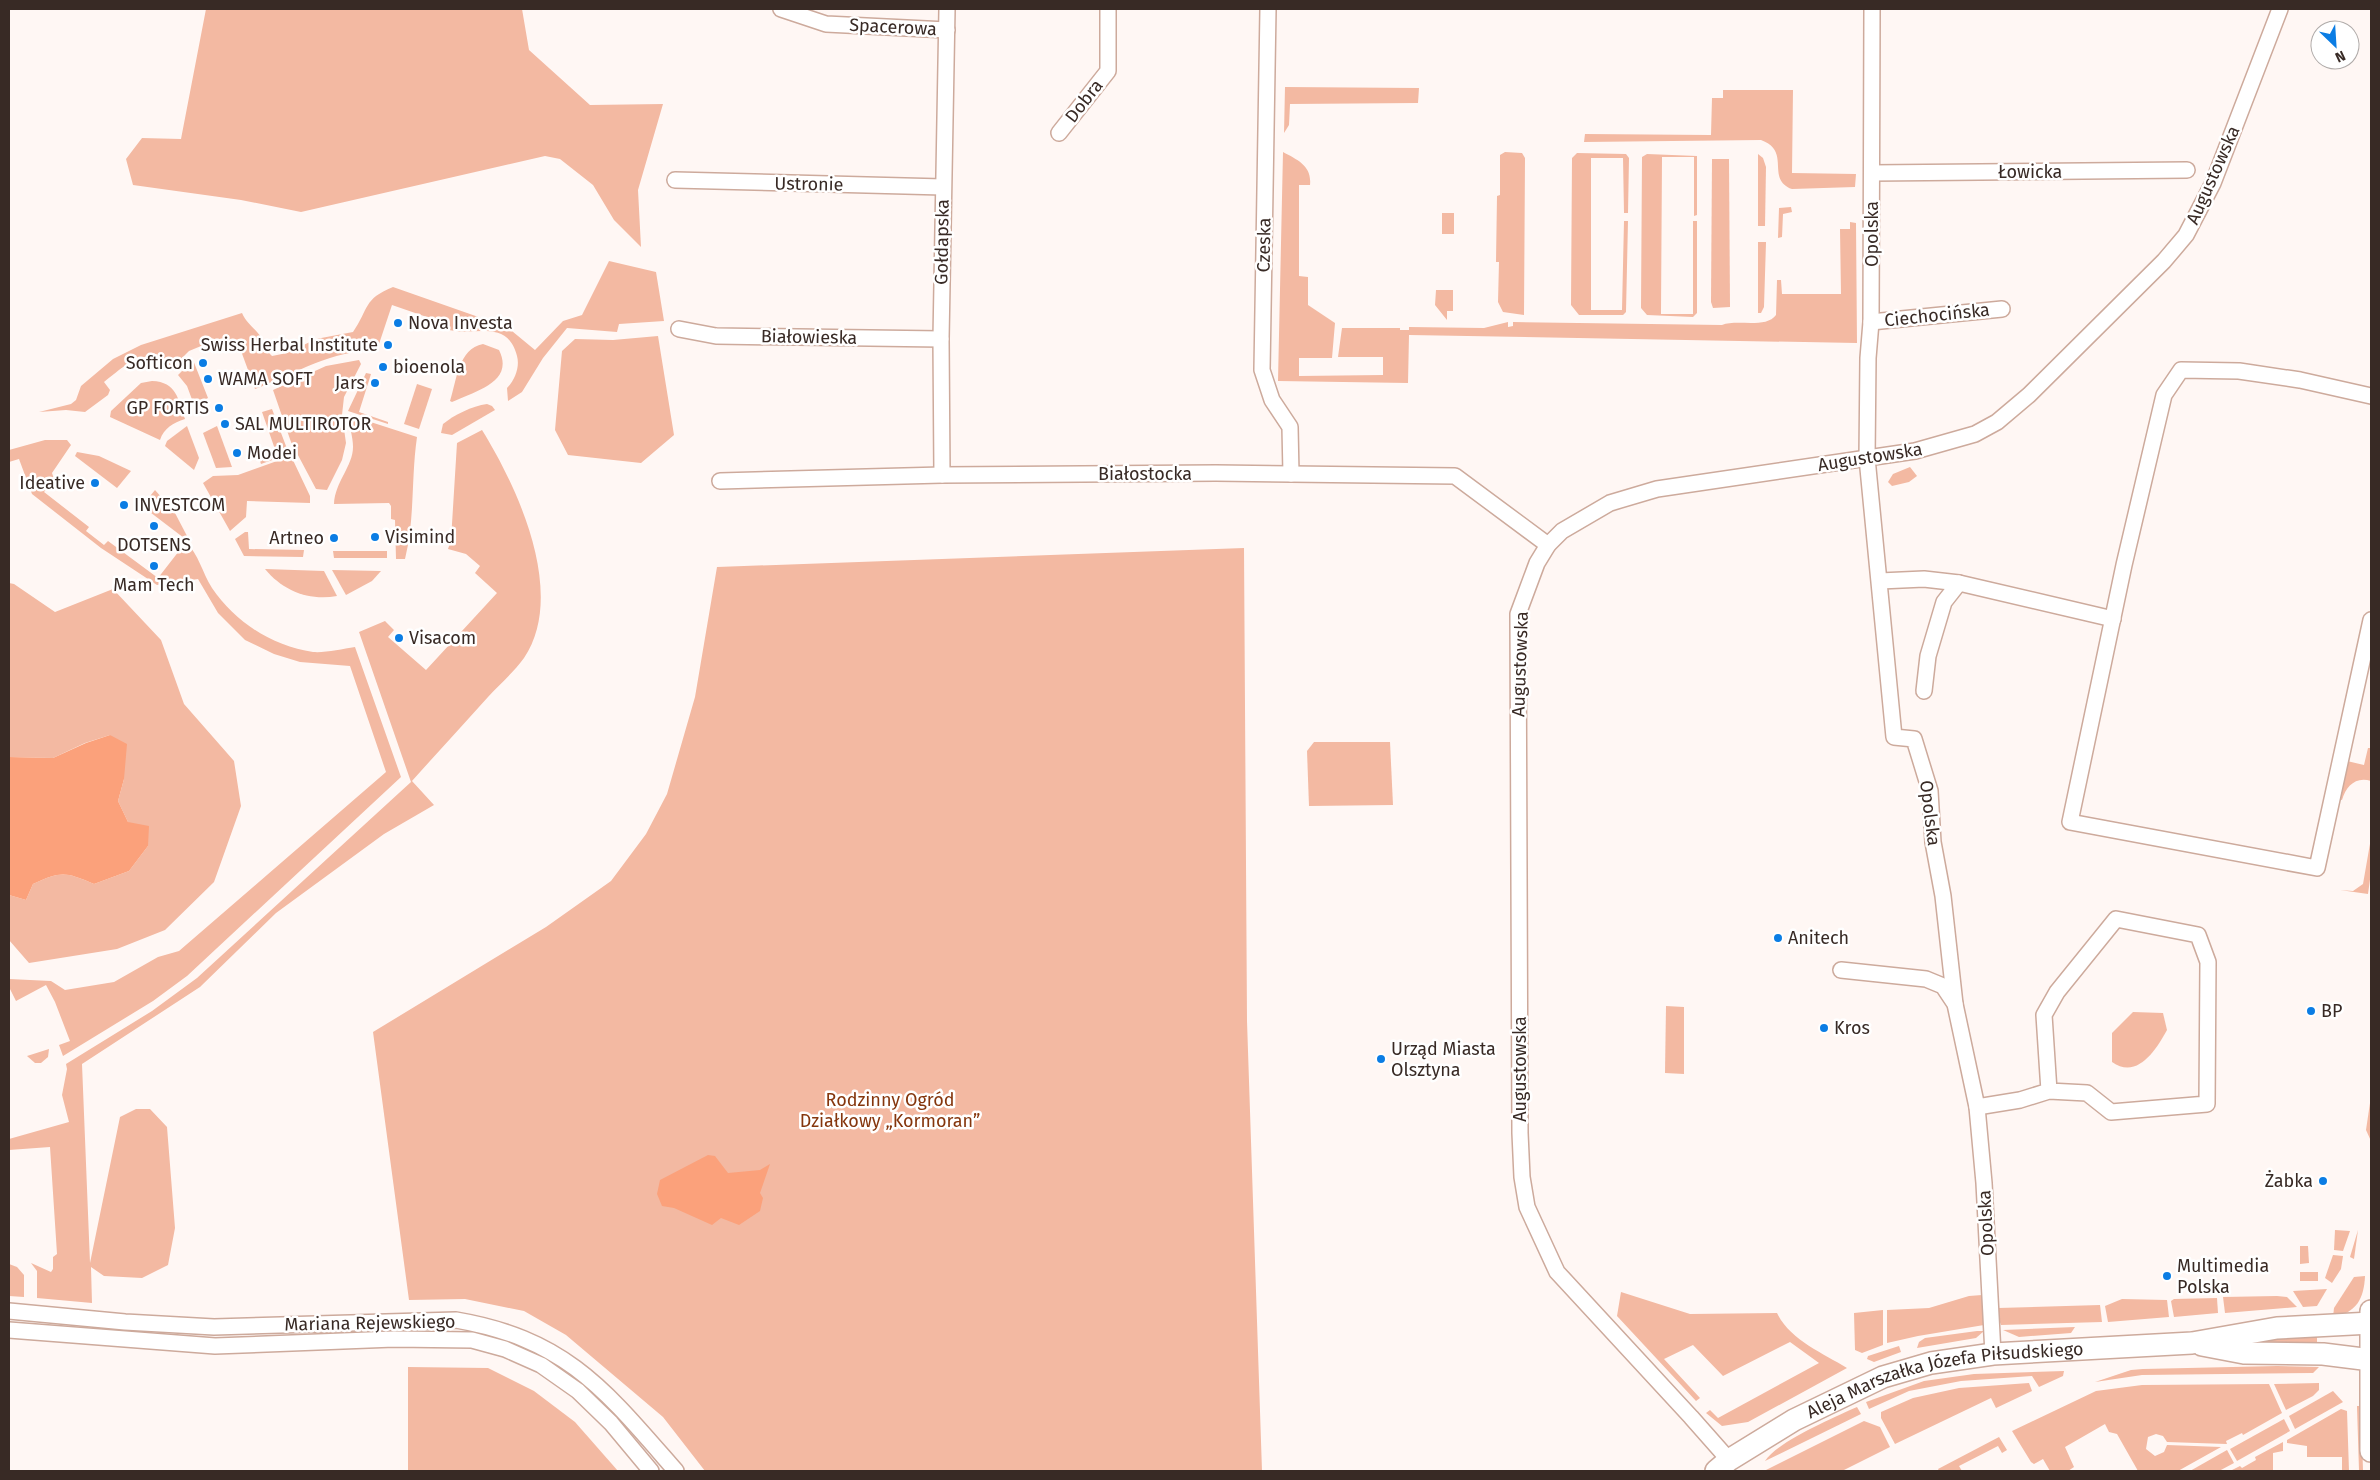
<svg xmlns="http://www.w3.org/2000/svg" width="2380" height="1480" font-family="'Fira Sans',sans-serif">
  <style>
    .green { fill: #f3b9a2 }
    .water { fill: #fba17b }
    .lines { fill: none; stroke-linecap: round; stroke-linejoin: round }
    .street-casing { stroke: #cdaa9c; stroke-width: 18 }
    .secondary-casing { stroke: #cdaa9c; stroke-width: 24 }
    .street { stroke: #fff; stroke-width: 15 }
    .secondary { stroke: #fff; stroke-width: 21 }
    .poi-dot { fill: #0b7de4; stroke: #fff; stroke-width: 2 }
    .labels { text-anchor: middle; stroke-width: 5; stroke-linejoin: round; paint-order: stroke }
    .street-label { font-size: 18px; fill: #382a25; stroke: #fff }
    .poi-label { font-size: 18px; fill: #382a25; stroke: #fff; text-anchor: start }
    .park-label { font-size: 18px; fill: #85360d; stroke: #fff }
  </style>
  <rect width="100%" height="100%" fill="#fff7f4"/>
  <g class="green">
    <path d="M 206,9 L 522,9 L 529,50 L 590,105 L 663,104 L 638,190 L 641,247 L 614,220 L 593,185 L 560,159 L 545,156 L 301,212 L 241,200 L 133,185 L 126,159 L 142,138 L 181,139 Z"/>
    <path d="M 1285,87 L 1419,88 L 1418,103 L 1290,104 L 1289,125 L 1284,133 Z"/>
    <path d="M 1723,90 L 1793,90 L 1792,173 L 1856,174 L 1855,187 L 1792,189 C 1765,179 1792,151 1761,140 L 1584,142 L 1585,134 L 1711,135 L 1712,98 L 1723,98 Z"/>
    <path d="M 1283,152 C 1298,160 1312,166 1310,185 L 1299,185 L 1299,276 L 1308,277 L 1308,305 L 1335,323 L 1332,358 L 1299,358 L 1299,376 L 1383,375 L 1383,357 L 1338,357 L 1342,328 L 1400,328 L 1400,330 L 1409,330 L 1409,327 L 1484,328 L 1508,322 L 1508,327 L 1513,326 L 1513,322 L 1722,325 C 1737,319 1766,329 1776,315 L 1777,280 L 1781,280 L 1782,294 L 1841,294 L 1840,229 L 1850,229 L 1850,222 L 1856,223 L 1857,343 L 1409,335 L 1408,383 L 1278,381 Z"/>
    <path d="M 1505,152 L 1522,153 L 1525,158 L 1524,315 L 1503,312 L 1498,302 L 1499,262 L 1496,262 L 1497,196 L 1500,195 L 1500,155 Z"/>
    <path d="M 1577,153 L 1626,154 L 1629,158 L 1628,213 L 1624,213 L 1623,158 L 1591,158 L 1591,310 L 1622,310 L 1624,221 L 1628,221 L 1626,312 L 1623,315 L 1579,315 L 1571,305 L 1572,158 Z"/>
    <path d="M 1647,154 L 1697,156 L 1697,215 L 1694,216 L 1694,157 L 1662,157 L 1661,314 L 1693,314 L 1693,221 L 1697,221 L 1697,313 L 1693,317 L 1647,315 L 1641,308 L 1642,157 Z"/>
    <path d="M 1758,154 L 1763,158 L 1766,167 L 1765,226 L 1758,226 Z"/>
    <path d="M 1712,159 L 1729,159 L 1730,307 L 1713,308 L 1711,302 Z"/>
    <path d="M 1791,207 L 1792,212 L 1783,214 L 1782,237 L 1778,238 L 1779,208 Z"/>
    <rect x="1442" y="213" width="12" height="21"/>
    <path d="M 1758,242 L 1766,242 L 1764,307 L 1761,313 L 1758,313 Z"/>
    <path d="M 609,261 L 656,272 L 664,321 L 619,324 L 617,332 L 567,328 L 543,358 L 522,392 L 508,401 L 507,388 C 515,380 520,367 517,356 C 507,317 472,338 446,329 L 447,324 L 392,305 L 376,353 C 343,344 286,378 255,389 L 237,340 L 220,345 L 218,339 L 189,351 L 170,370 L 161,366 L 164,357 C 132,357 128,363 104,382 L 110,390 L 108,395 L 85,412 L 66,410 L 39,412 L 71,404 L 76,400 L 81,386 L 113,359 L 141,345 L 242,313 C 246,322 251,325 257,332 C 264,339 264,349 272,356 L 287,353 L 316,339 L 353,332 C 369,309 363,299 393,287 L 507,327 L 535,350 L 563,321 L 582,315 Z"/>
    <path d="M 1436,290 L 1453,290 L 1453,311 L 1447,311 L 1447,320 L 1435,305 Z"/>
    <path d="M 658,336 L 674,435 L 641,463 L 568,455 L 555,430 L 562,351 L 575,339 L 613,340 Z"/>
    <path d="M 483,344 L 499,350 C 515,382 475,391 452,402 L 450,401 C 457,380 458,349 483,344 Z"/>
    <path d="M 193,360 L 208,398 L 194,405 L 187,386 L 178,375 Z"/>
    <path d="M 359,360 L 361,364 L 344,397 L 342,415 L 346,443 L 342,460 L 327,490 L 316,489 L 291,442 L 273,390 L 326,366 Z"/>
    <path d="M 366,373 L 371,374 L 359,412 L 388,422 L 388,424 L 348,411 Z"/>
    <path d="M 152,381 C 177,382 178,399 185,419 C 173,423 164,428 160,440 L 110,417 L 111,411 L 141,383 Z"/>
    <path d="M 417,384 L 432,389 L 419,429 L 404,424 Z"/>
    <path d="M 487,404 L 492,406 L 495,410 L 452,435 L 441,433 L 443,424 C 454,415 472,406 487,404 Z"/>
    <path d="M 272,409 L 289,454 L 261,464 L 260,461 L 277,455 L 262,412 Z"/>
    <path d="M 349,415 L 417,437 C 411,478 415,519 405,559 L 396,559 L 395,520 L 391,519 L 391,506 L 389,503 L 334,504 C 335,482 353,466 353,447 C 353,437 349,426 349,415 Z"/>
    <path d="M 187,426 L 199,458 L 194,470 L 165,446 L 167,441 Z"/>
    <path d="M 217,426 L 232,467 L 216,468 L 203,433 Z"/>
    <path d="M 482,430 C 518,488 567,594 524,658 C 514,672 500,684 488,697 C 463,725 437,753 412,781 L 434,805 L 384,834 L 276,913 L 200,987 L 82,1064 L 90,1263 L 120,1117 L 136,1109 L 150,1109 L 167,1127 L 175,1228 L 168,1265 L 142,1278 L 104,1276 L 91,1267 L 92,1303 L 37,1298 L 37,1271 L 31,1263 L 51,1272 L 53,1269 L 53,1257 L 57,1254 L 50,1147 L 9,1150 L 9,1139 L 69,1122 L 62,1095 L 67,1069 L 66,1064 L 152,1011 L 197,978 L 411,782 L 359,632 L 385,621 L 394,630 L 388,637 L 426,670 L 497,593 L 475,573 L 480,566 L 466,554 L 448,549 L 451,540 L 457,443 Z"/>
    <path d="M 45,440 L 67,440 L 71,445 L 52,473 L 54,479 L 44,492 L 89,527 L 86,531 L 104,545 L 108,541 L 158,578 L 186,542 C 199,555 202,572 212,588 C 235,622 272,646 313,652 C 325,653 342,649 355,647 L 401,777 L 187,976 L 153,1001 L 63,1056 L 59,1045 L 70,1041 L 55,1002 L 46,985 L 16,1001 L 9,987 L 9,979 L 51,981 L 65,990 L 114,982 L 158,957 L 179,951 L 386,772 L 350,666 L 300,662 L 274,654 L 245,640 L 218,613 L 198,579 L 157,585 L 101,548 L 32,494 L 19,459 L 9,462 L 9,450 Z"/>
    <path d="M 77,452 L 99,456 L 131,471 L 117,488 L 75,456 Z"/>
    <path d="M 291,456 L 310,496 L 310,503 L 247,501 L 246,517 L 230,531 L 203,483 L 213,476 L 238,475 Z"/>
    <path d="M 1910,467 L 1917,476 L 1909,482 L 1892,486 L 1888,482 L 1893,474 Z"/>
    <path d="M 155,490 L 175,513 L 187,536 L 184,538 L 142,506 Z"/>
    <path d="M 245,532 L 248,532 L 249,549 L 304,550 L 303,557 L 244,556 L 235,539 Z"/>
    <path d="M 1244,548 L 1247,1021 L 1262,1471 L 705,1471 L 663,1417 L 566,1335 L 524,1311 L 465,1299 L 409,1300 L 373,1032 L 546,927 L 611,881 L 646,834 L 667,794 L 695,697 L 717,567 Z"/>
    <path d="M 333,551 L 387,551 L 387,558 L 334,558 Z"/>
    <path d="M 265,569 L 324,571 L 337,596 C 309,601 283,591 265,569 Z"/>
    <path d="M 332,570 L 381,571 L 372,581 L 346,595 Z"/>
    <path d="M 9,583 L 14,584 L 55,612 L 113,589 L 161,640 L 184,704 L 234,761 L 241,806 L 214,882 L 165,930 L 117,949 L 29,963 L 9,940 L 9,895 L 26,900 L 33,884 C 62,871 65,872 94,884 L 129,871 L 148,846 L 128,822 L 118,801 L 124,779 L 110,735 L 85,743 L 53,758 L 9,757 Z"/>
    <path d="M 1314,742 L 1390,742 L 1393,805 L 1309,806 L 1307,751 Z"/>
    <path d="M 2368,748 L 2371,748 L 2371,781 C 2356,776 2346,786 2342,800 L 2338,799 L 2347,761 L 2364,765 Z"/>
    <path d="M 2371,838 L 2371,872 L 2368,894 L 2340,890 L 2353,891 L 2363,884 Z"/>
    <path d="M 1666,1006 L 1684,1007 L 1684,1074 L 1665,1073 Z"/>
    <path d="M 2133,1012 L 2163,1013 L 2167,1030 C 2156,1050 2137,1080 2112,1062 L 2112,1033 Z"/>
    <path d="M 49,1049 L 48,1057 L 41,1063 L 35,1063 L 27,1056 Z"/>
    <path d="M 2370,1103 L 2371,1106 L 2371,1141 L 2366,1130 Z"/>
    <path d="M 2335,1230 L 2350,1231 L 2343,1251 L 2334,1250 Z"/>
    <path d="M 2358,1230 L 2354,1259 L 2350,1257 Z"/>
    <path d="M 2300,1246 L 2308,1246 L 2309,1263 L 2300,1264 Z"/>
    <path d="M 2333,1255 L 2343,1256 L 2341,1269 L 2332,1283 L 2325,1278 Z"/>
    <path d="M 9,1264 L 17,1267 L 24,1275 L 24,1297 L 9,1296 Z"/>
    <rect x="2300" y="1272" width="18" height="9"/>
    <path d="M 2365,1276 C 2364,1299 2356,1313 2333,1317 L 2334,1308 L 2354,1277 Z"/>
    <path d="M 2327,1289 L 2317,1306 L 2303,1307 L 2293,1291 Z"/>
    <path d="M 1621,1292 L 1690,1314 L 1777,1313 C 1790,1340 1823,1353 1847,1368 L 1748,1422 L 1722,1426 L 1706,1413 L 1710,1410 L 1718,1418 L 1819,1363 L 1790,1342 L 1723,1376 L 1693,1345 L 1664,1359 L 1700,1398 L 1696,1401 L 1617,1316 Z"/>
    <path d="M 1982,1295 L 1984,1325 L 1918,1336 L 1887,1343 L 1887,1310 L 1929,1308 L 1969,1296 Z"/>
    <path d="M 2277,1296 L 2287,1297 L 2297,1307 L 2225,1313 L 2223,1297 Z"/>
    <path d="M 2217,1298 L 2218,1313 L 2174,1317 L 2171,1301 L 2174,1299 Z"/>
    <path d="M 2122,1299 L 2167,1300 L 2169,1317 L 2108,1322 L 2105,1306 Z"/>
    <path d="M 2100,1305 L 2102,1322 L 2001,1325 L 1998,1317 L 1998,1308 Z"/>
    <path d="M 1883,1310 L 1883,1345 L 1862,1353 L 1855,1350 L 1854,1313 Z"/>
    <path d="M 2075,1327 L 2071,1333 L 2019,1337 L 2003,1330 Z"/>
    <path d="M 1977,1331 L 1984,1331 L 1976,1338 L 1917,1348 L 1919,1342 L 1925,1338 Z"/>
    <path d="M 2317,1334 L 2317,1342 L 2256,1342 L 2255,1338 Z"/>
    <path d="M 1899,1346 L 1901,1352 L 1874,1362 L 1867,1359 L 1868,1356 Z"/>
    <path d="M 2277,1366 L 2319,1367 L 2313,1373 L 2142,1375 L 2095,1382 L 2131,1370 L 2143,1369 Z"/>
    <path d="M 408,1367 L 488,1368 L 534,1391 L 575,1422 L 618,1471 L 408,1471 Z"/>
    <path d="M 2064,1371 L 2063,1376 L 2039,1387 L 2032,1376 L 1961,1381 L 1909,1391 L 1869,1409 L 1866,1402 L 1924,1381 L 1974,1374 Z"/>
    <path d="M 2029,1383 L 2032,1391 L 1996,1408 L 1991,1398 L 1895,1444 L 1881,1418 L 1881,1412 L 1913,1398 L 1959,1388 Z"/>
    <path d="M 2319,1383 L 2319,1390 L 2313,1396 L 2286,1410 L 2274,1384 Z"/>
    <path d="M 2269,1384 L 2282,1413 L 2243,1435 L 2242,1433 L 2226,1441 L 2227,1444 L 2167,1442 L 2163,1436 L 2156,1434 L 2148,1437 L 2146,1449 L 2155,1456 L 2164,1452 L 2167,1445 L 2221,1447 L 2178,1471 L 2138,1471 L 2117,1434 L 2109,1432 L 2105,1424 L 2065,1447 L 2074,1467 L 2068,1471 L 2050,1471 L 2043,1459 L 2034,1464 L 2031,1462 L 2012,1431 L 2096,1391 L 2142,1385 Z"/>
    <path d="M 2333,1391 L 2343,1402 L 2295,1429 L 2289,1416 Z"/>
    <path d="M 2357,1406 L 2361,1406 L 2363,1471 L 2359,1471 Z"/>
    <path d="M 1857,1407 L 1861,1414 L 1765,1461 C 1778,1441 1835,1417 1857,1407 Z"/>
    <path d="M 2341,1409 L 2347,1411 L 2349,1471 L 2342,1471 L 2342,1457 L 2307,1457 L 2307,1446 L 2287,1443 L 2287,1440 Z"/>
    <path d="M 2284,1419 L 2290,1431 L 2237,1461 L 2230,1449 Z"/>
    <path d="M 1864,1421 L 1880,1427 L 1890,1447 L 1842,1471 L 1764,1471 Z"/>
    <path d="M 1999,1437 L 2007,1450 L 2002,1453 L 1998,1446 L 1959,1466 L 1962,1471 L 1939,1471 L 1938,1469 Z"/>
    <path d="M 2283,1442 L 2283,1451 L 2273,1453 L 2273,1471 L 2230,1471 L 2240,1466 L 2242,1468 L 2256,1460 L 2255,1457 Z"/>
    <path d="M 2227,1450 L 2234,1463 L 2219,1471 L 2190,1471 Z"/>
  </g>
  <g class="water">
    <path d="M 110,735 L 127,744 L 124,779 L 118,801 L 128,822 L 149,826 L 148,846 L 129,871 L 94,884 C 65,872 62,871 33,884 L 26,900 L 9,895 L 9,757 L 53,758 L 86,743 Z"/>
    <path d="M 708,1155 L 715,1156 L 728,1173 L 760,1170 L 770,1164 L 760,1193 L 763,1198 L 760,1211 L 739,1225 L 721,1218 L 712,1225 L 674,1208 L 662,1206 L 657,1194 L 660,1180 Z"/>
  </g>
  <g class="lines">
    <defs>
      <g id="street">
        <path d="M 781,9 L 826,24 L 947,30"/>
        <path d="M 1268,9 L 1262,370 L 1272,400 L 1290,427 L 1291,474"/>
        <path d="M 1872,9 L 1871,322 L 1868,358 L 1867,458 L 1894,737 L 1914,739 L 1930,791 L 1933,842 L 1943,896 L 1955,1004"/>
        <path d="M 1059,133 L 1108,71 L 1108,9"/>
        <path d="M 1872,173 L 2187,170"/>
        <path d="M 675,180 L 943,187"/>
        <path d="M 1871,322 L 2002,309"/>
        <path d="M 679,329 L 716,336 L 941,339"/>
        <path d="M 2371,396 L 2300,380 L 2239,371 L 2181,370 L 2164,395 L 2124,565 L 2070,822 L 2317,868 L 2371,620"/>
        <path d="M 942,475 L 941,339 L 947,9"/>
        <path d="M 720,481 L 942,475 L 1216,473 L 1455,476 L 1548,545"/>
        <path d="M 1880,581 L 1924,579 L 1959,583 L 2113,619"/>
        <path d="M 1924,691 L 1928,656 L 1944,602 L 1959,583"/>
        <path d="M 1841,970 L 1926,979 L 1943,986 L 1955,1004 L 1977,1107 L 1984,1183 L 1993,1354"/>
        <path d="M 1977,1107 L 2020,1100 L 2049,1091 L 2087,1093 L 2111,1112 L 2207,1104 L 2208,962 L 2198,935 L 2116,919 L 2057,992 L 2044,1015 L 2049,1091"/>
        <path d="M 9,1311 L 125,1322 L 214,1327 L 456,1320 C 567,1339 606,1391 676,1471"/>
        <path d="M 9,1330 L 215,1346 L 394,1339 L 472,1340 L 505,1349 L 541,1365 L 578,1391 L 611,1423 L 651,1471"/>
        <path d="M 1729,1460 L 1691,1417 L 1557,1272 L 1527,1207 L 1522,1177 L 1520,1133 L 1518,614 L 1537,563 L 1548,545 L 1562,531 L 1610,503 L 1657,489 L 1915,451 L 1975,434 L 1997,422 L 2029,395 L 2164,261 L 2186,235 L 2213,183 L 2280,9"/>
      </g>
      <g id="secondary">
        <path d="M 2371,1311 L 2371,1451"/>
        <path d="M 2202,1345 L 2244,1353 L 2323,1354 L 2371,1360"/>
        <path id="s1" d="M 1716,1471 L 1729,1460 L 1794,1420 L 1883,1377 L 1931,1363 L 1993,1354 L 2192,1343 L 2277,1328 L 2371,1323"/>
      </g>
    </defs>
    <use href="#street" class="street-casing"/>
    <use href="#secondary" class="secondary-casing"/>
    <use href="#street" class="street"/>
    <use href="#secondary" class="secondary"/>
  </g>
  <g class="poi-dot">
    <circle cx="398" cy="323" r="5"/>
    <circle cx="388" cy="345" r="5"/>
    <circle cx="203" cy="363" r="5"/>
    <circle cx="383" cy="367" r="5"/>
    <circle cx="208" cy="379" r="5"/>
    <circle cx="375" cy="383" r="5"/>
    <circle cx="219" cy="408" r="5"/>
    <circle cx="225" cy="424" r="5"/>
    <circle cx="237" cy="453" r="5"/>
    <circle cx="95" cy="483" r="5"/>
    <circle cx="124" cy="505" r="5"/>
    <circle cx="154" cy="526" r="5"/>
    <circle cx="375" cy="537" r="5"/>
    <circle cx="334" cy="538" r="5"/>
    <circle cx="154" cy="566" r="5"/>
    <circle cx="399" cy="638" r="5"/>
    <circle cx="1778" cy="938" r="5"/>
    <circle cx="2311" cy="1011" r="5"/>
    <circle cx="1824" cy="1028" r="5"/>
    <circle cx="1381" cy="1059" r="5"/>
    <circle cx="2323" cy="1181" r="5"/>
    <circle cx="2167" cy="1276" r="5"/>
  </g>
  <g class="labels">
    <g class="street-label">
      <text transform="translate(893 27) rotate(3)" y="6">Spacerowa</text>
      <text transform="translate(1084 101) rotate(-52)" y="6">Dobra</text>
      <text x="2030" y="178">Łowicka</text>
      <text transform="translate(2213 175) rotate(-66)" y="6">Augustowska</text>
      <text transform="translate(809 184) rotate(1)" y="6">Ustronie</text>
      <text transform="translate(1872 234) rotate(-90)" y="6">Opolska</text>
      <text transform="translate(942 242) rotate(-89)" y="6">Gołdapska</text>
      <text transform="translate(1264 245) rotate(-89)" y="6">Czeska</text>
      <text transform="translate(1937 315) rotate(-6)" y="6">Ciechocińska</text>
      <text transform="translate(809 337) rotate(1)" y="6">Białowieska</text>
      <text transform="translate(1870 457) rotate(-9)" y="6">Augustowska</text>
      <text x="1145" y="480">Białostocka</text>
      <text transform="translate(1520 664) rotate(-88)" y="6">Augustowska</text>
      <text transform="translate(1930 813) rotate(83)" y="6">Opolska</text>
      <text transform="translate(1520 1069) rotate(-90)" y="6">Augustowska</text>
      <text transform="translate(1986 1223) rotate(-93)" y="6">Opolska</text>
      <text transform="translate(370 1323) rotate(-1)" y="6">Mariana Rejewskiego</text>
      <text dy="6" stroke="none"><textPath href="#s1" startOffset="252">Aleja Marszałka Józefa Piłsudskiego</textPath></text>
    </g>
    <g class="poi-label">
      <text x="408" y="329">Nova Investa</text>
      <text x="378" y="351" text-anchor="end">Swiss Herbal Institute</text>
      <text x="193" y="369" text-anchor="end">Softicon</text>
      <text x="393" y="373">bioenola</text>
      <text x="218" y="385">WAMA SOFT</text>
      <text x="365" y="389" text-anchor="end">Jars</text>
      <text x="209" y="414" text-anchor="end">GP FORTIS</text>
      <text x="235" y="430">SAL MULTIROTOR</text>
      <text x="247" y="459">Modei</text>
      <text x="85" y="489" text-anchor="end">Ideative</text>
      <text x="134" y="511">INVESTCOM</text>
      <text x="385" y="543">Visimind</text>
      <text x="324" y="544" text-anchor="end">Artneo</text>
      <text x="154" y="551" text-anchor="middle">DOTSENS</text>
      <text x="154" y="591" text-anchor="middle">Mam Tech</text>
      <text x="409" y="644">Visacom</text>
      <text x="1788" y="944">Anitech</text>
      <text x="2321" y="1017">BP</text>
      <text x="1834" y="1034">Kros</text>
      <text x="1391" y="1055">Urząd Miasta<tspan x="1391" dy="21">Olsztyna</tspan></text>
      <text x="2313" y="1187" text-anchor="end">Żabka</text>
      <text x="2177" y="1272">Multimedia<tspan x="2177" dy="21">Polska</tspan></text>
    </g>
    <g class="park-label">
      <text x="890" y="1106">Rodzinny Ogród<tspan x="890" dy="21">Działkowy „Kormoran”</tspan></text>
    </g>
  </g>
  <rect width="2380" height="1480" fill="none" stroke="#382a25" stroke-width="20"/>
  <g transform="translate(2335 45) rotate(155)"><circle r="24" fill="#ffffff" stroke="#afaaa8"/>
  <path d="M0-4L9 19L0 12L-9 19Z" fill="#0b7de4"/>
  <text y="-8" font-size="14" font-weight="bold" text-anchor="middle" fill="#382a25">N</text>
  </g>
</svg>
